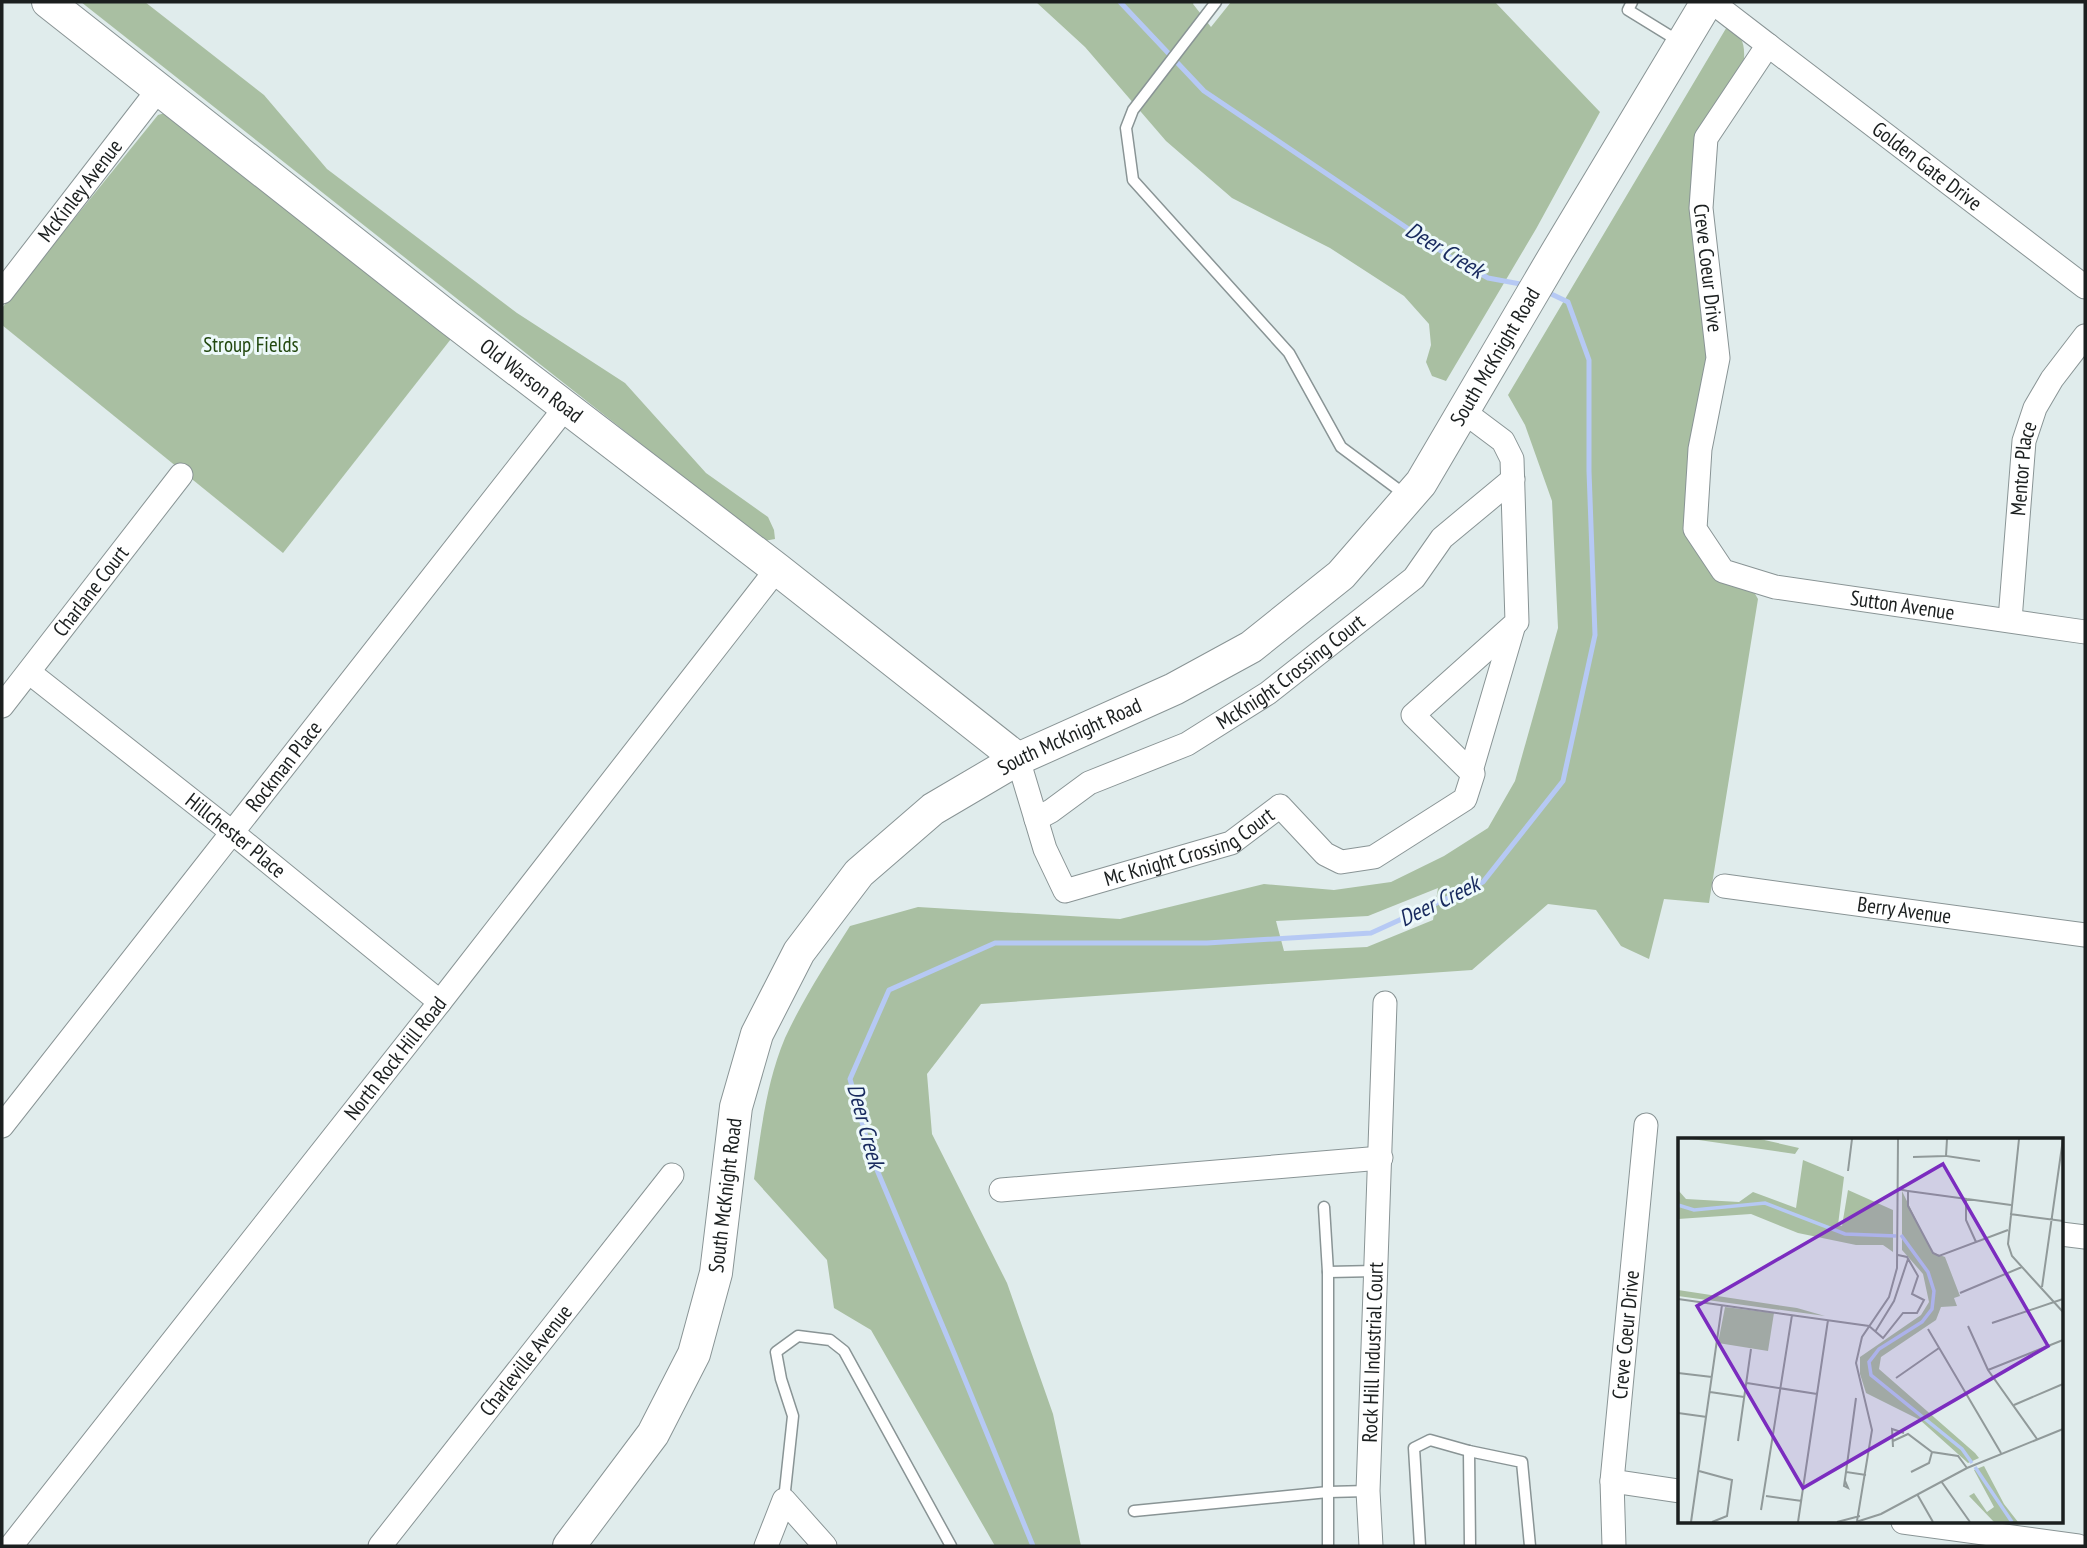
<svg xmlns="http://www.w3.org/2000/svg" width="2087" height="1548" font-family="'PT Sans Narrow',sans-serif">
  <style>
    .green { fill: #a9bfa2; fill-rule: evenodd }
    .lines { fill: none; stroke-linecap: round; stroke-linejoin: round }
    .stream { stroke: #b6c9f4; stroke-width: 5 }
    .lane-casing { stroke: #899495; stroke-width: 13 }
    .street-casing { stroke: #899495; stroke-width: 25 }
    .secondary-casing { stroke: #899495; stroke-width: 34 }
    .lane { stroke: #fff; stroke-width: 10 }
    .street { stroke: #fff; stroke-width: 23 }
    .secondary { stroke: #fff; stroke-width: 32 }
    .labels { text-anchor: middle; stroke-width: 6; stroke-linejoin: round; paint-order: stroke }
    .street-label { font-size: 21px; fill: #1b1f1f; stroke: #edf9fa }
    .park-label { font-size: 21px; fill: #22480f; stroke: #edf9fa }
    .water-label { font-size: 23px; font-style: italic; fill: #182a5e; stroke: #edf9fa }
    .inset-river { fill: none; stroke: #b6c9f4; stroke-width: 3.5 }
    .inset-road { fill: none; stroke: #919a9a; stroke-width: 2 }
    .view { fill: #7b2cbf; fill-opacity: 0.15; stroke: #7b2cbf; stroke-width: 3.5 }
    .inset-edge { fill: none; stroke: #1b1f1f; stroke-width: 3.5 }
  </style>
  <rect width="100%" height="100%" fill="#e0ecec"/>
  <g class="green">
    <path d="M 81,2 L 145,2 L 264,95 L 327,169 L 517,313 L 625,383 L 706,473 L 768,517 L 774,530 L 775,539 L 764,541 Z"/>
    <path d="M 1036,2 L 1194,2 L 1193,4 L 1211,27 L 1231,2 L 1495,2 L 1600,112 L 1536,229 L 1446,381 L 1432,376 L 1426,362 L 1431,345 L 1429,324 L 1404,296 L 1330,248 L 1232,198 L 1166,141 L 1085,47 Z"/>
    <path d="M 1728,25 C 1741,36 1745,41 1744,59 L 1703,134 L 1712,347 L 1690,521 L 1754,592 L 1758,599 L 1709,903 L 1664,899 L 1649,959 L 1621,946 L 1596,910 L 1548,904 L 1472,970 L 981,1004 L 927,1074 L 932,1134 L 1007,1283 L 1053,1414 L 1081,1546 L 995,1546 L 871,1330 L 834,1308 L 827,1260 L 754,1179 C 761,1132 766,1083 785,1038 C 803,999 827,962 850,926 L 918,907 L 1120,919 L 1264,884 L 1334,890 L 1391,882 L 1444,856 L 1488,828 L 1515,781 L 1558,628 L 1552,501 L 1525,425 L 1508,395 ZM 1438,888 L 1433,920 L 1367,947 L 1284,951 L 1276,921 L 1368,916 Z"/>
    <path d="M 175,110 L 458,330 L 283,553 L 2,325 L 2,308 L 158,115 Z"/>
  </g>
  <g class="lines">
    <g class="stream">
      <path d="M 1120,2 L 1204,91 L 1450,257 L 1488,278 L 1526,285"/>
      <path d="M 1033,1546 L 954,1353 L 872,1158 L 850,1079 L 889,990 L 995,943 L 1207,943 L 1371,933 L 1483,882 L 1563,781 L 1595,635 L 1589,471 L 1589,360 L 1568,302 L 1545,291"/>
    </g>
    <defs>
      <g id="lane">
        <path d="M 1216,2 L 1133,110 L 1126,128 L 1133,180 L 1289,353 L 1341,447 L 1407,496"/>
        <path d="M 1632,2 L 1628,10 L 1680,42"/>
        <path d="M 1324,1207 L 1328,1272 L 1328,1546"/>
        <path d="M 1328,1272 L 1376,1271"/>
        <path d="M 1469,1451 L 1522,1462 L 1530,1546"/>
        <path d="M 784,1500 L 793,1416 L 781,1379 L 776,1352 L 798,1336 L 830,1340 L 844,1351 L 951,1546"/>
        <path d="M 1134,1511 L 1328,1492 L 1368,1491"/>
        <path d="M 1420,1546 L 1414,1448 L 1430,1440 L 1469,1451 L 1470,1546"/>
      </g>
      <g id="street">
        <path id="s1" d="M 1712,2 L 1768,45 L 1706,138 L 1701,208 L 1718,358 L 1700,449 L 1695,529 L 1723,571 L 1775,587 L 2085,632"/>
        <path id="s2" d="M 1768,45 L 2085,287"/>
        <path id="s3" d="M 2,292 L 158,90"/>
        <path id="s4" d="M 2010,620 L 2024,441 L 2035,408 L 2052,379 L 2085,336"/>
        <path id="s5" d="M 30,673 L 233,833 L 440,1002"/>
        <path id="s6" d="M 2,706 L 181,475"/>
        <path id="s7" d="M 1018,759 L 1045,849 L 1065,891 L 1231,843 L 1280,806 L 1325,854 L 1341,862 L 1374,857 L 1465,799 L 1473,774 L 1413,715 L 1517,622 L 1512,459 L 1503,441 L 1463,411"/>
        <path d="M 1471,771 L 1513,628"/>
        <path id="s8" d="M 1036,819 L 1051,811 L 1089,783 L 1187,744 L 1268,693 L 1414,578 L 1442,538 L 1513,479"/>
        <path id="s9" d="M 1724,886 L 2085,935"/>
        <path id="s10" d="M 2,1126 L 565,408"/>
        <path d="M 1001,1190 L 1381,1158"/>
        <path d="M 2061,1234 L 2085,1237"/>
        <path d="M 1612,1481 L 1679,1491"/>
        <path d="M 1903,1522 L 2078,1546"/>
        <path id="s11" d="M 11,1546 L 440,1002 L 777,569"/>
        <path id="s12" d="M 380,1546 L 672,1175"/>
        <path d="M 766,1546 L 784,1500 L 825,1546"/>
        <path id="s13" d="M 1371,1546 L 1368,1491 L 1385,1003"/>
        <path id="s14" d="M 1614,1546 L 1612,1481 L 1646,1125"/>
      </g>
      <g id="secondary">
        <path id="s15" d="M 48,2 L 448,317 L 777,569 L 1018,759"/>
        <path id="s16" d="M 569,1546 L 653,1434 L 694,1354 L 716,1273 L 736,1107 L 757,1034 L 799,952 L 859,873 L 933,809 L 1018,759 L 1174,689 L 1251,647 L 1341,575 L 1421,483 L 1558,250 L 1707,2"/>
      </g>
    </defs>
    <use href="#lane" class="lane-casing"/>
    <use href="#street" class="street-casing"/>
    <use href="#secondary" class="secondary-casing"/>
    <use href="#lane" class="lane"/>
    <use href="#street" class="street"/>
    <use href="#secondary" class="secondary"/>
  </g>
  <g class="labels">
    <g class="street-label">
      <text dy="7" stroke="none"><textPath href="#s2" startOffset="200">Golden Gate Drive</textPath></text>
      <text dy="7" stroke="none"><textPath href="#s3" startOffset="128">McKinley Avenue</textPath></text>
      <text dy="7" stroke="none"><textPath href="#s1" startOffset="313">Creve Coeur Drive</textPath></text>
      <text dy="7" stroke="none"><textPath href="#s16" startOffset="1587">South McKnight Road</textPath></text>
      <text dy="7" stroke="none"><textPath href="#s15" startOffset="614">Old Warson Road</textPath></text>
      <text dy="7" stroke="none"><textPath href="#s4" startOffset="152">Mentor Place</textPath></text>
      <text dy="7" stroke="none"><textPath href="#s6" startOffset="145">Charlane Court</textPath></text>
      <text dy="7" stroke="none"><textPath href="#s1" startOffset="810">Sutton Avenue</textPath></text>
      <text dy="7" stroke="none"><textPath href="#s8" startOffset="296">McKnight Crossing Court</textPath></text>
      <text dy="7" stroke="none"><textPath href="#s16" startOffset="1001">South McKnight Road</textPath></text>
      <text dy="7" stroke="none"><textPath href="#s10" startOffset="457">Rockman Place</textPath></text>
      <text dy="7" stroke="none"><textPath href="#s5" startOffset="262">Hillchester Place</textPath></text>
      <text dy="7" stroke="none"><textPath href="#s7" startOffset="273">Mc Knight Crossing Court</textPath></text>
      <text dy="7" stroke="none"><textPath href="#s9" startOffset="182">Berry Avenue</textPath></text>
      <text dy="7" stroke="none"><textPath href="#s11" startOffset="621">North Rock Hill Road</textPath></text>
      <text dy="7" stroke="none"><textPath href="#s16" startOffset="392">South McKnight Road</textPath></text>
      <text dy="7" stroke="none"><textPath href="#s14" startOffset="212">Creve Coeur Drive</textPath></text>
      <text dy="7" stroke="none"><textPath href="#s13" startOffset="194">Rock Hill Industrial Court</textPath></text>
      <text dy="7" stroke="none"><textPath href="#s12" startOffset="236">Charleville Avenue</textPath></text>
    </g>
    <g class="park-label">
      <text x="251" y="352">Stroup Fields</text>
    </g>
    <g class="water-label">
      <text transform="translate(1445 250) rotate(31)" y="8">Deer Creek</text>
      <text transform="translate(1439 901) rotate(-26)" y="8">Deer Creek</text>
      <text transform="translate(866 1126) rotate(75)" y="8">Deer Creek</text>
    </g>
  </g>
  <g transform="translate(1678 1138)">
    <rect width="385" height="385" fill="#e0ecec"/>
    <path d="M 14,1 L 82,1 L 121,10 L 117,16 ZM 125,22 L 166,39 L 160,87 L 164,88 L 170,52 L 215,72 L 215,114 L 205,107 L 178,107 L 120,95 L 73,76 L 0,81 L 0,52 L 8,61 L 61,64 L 75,54 L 118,70 ZM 224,53 L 254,114 L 267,119 L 282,158 L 276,160 L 279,168 L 263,169 L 258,182 L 203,219 L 201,231 L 297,315 L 301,320 L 290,325 L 242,282 L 188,255 L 182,236 L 182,219 L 243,177 L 251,164 L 245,136 L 224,112 ZM 0,152 L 119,170 L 147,178 L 0,158 ZM 47,169 L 96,175 L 90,213 L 40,205 ZM 306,328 L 326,366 L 340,384 L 316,384 L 291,358 L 296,355 L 309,374 L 316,369 L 296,332 Z" fill="#a9bfa2"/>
    <path class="inset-river" d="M 0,67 L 16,72 L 87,65 L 167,96 L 218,98M 223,97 L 250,134 L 256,153 L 254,171 L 244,184 L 201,211 L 191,224 L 193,237 L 284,311 L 294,325M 297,329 L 334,384"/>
    <path class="inset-road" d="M 269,1 L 268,18 L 302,23M 341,1 L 330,106 L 334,118 L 385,174M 235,19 L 268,18M 170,33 L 174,1M 220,51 L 230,53 L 230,68 L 255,115 L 261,118 L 330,92M 230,53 L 333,67M 288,60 L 288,82 L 298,104M 332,76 L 385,83M 364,149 L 385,1M 282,155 L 344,129M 0,161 L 191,188 L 205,200 L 225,175 L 239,175 L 246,162 L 234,156 L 240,138 L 229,119 L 220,117M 314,185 L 385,161M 290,188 L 310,232 L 359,301M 250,191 L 323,315M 197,194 L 216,163 L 230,121M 310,232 L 385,202M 0,235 L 34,239M 218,240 L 261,210M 69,245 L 139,256M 32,254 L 66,259M 178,260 L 168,334 L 188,337M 336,267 L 385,246M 0,275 L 29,279M 60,303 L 73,211M 215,303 L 230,296 L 254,314 L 280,318 L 289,330M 215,309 L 214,291 L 226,295M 21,333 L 54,342 L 49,378 L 34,384M 233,334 L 251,325 L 254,314M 167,343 L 170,350 L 166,348 L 168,334M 263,343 L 292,384M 239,356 L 255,384M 88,358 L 124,363M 83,372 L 114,177M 179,383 L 194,292 L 178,225 L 184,199 L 211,159 L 219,130 L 220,1M 13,384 L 44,167M 120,384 L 150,182M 159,384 L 182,378M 178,384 L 203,376 L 289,330 L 385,291"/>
    <path class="view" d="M 265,26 L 370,208 L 125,350 L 19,168 Z"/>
    <rect width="385" height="385" class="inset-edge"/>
  </g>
  <rect width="2087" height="1548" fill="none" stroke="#1b1f1f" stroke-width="7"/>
</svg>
